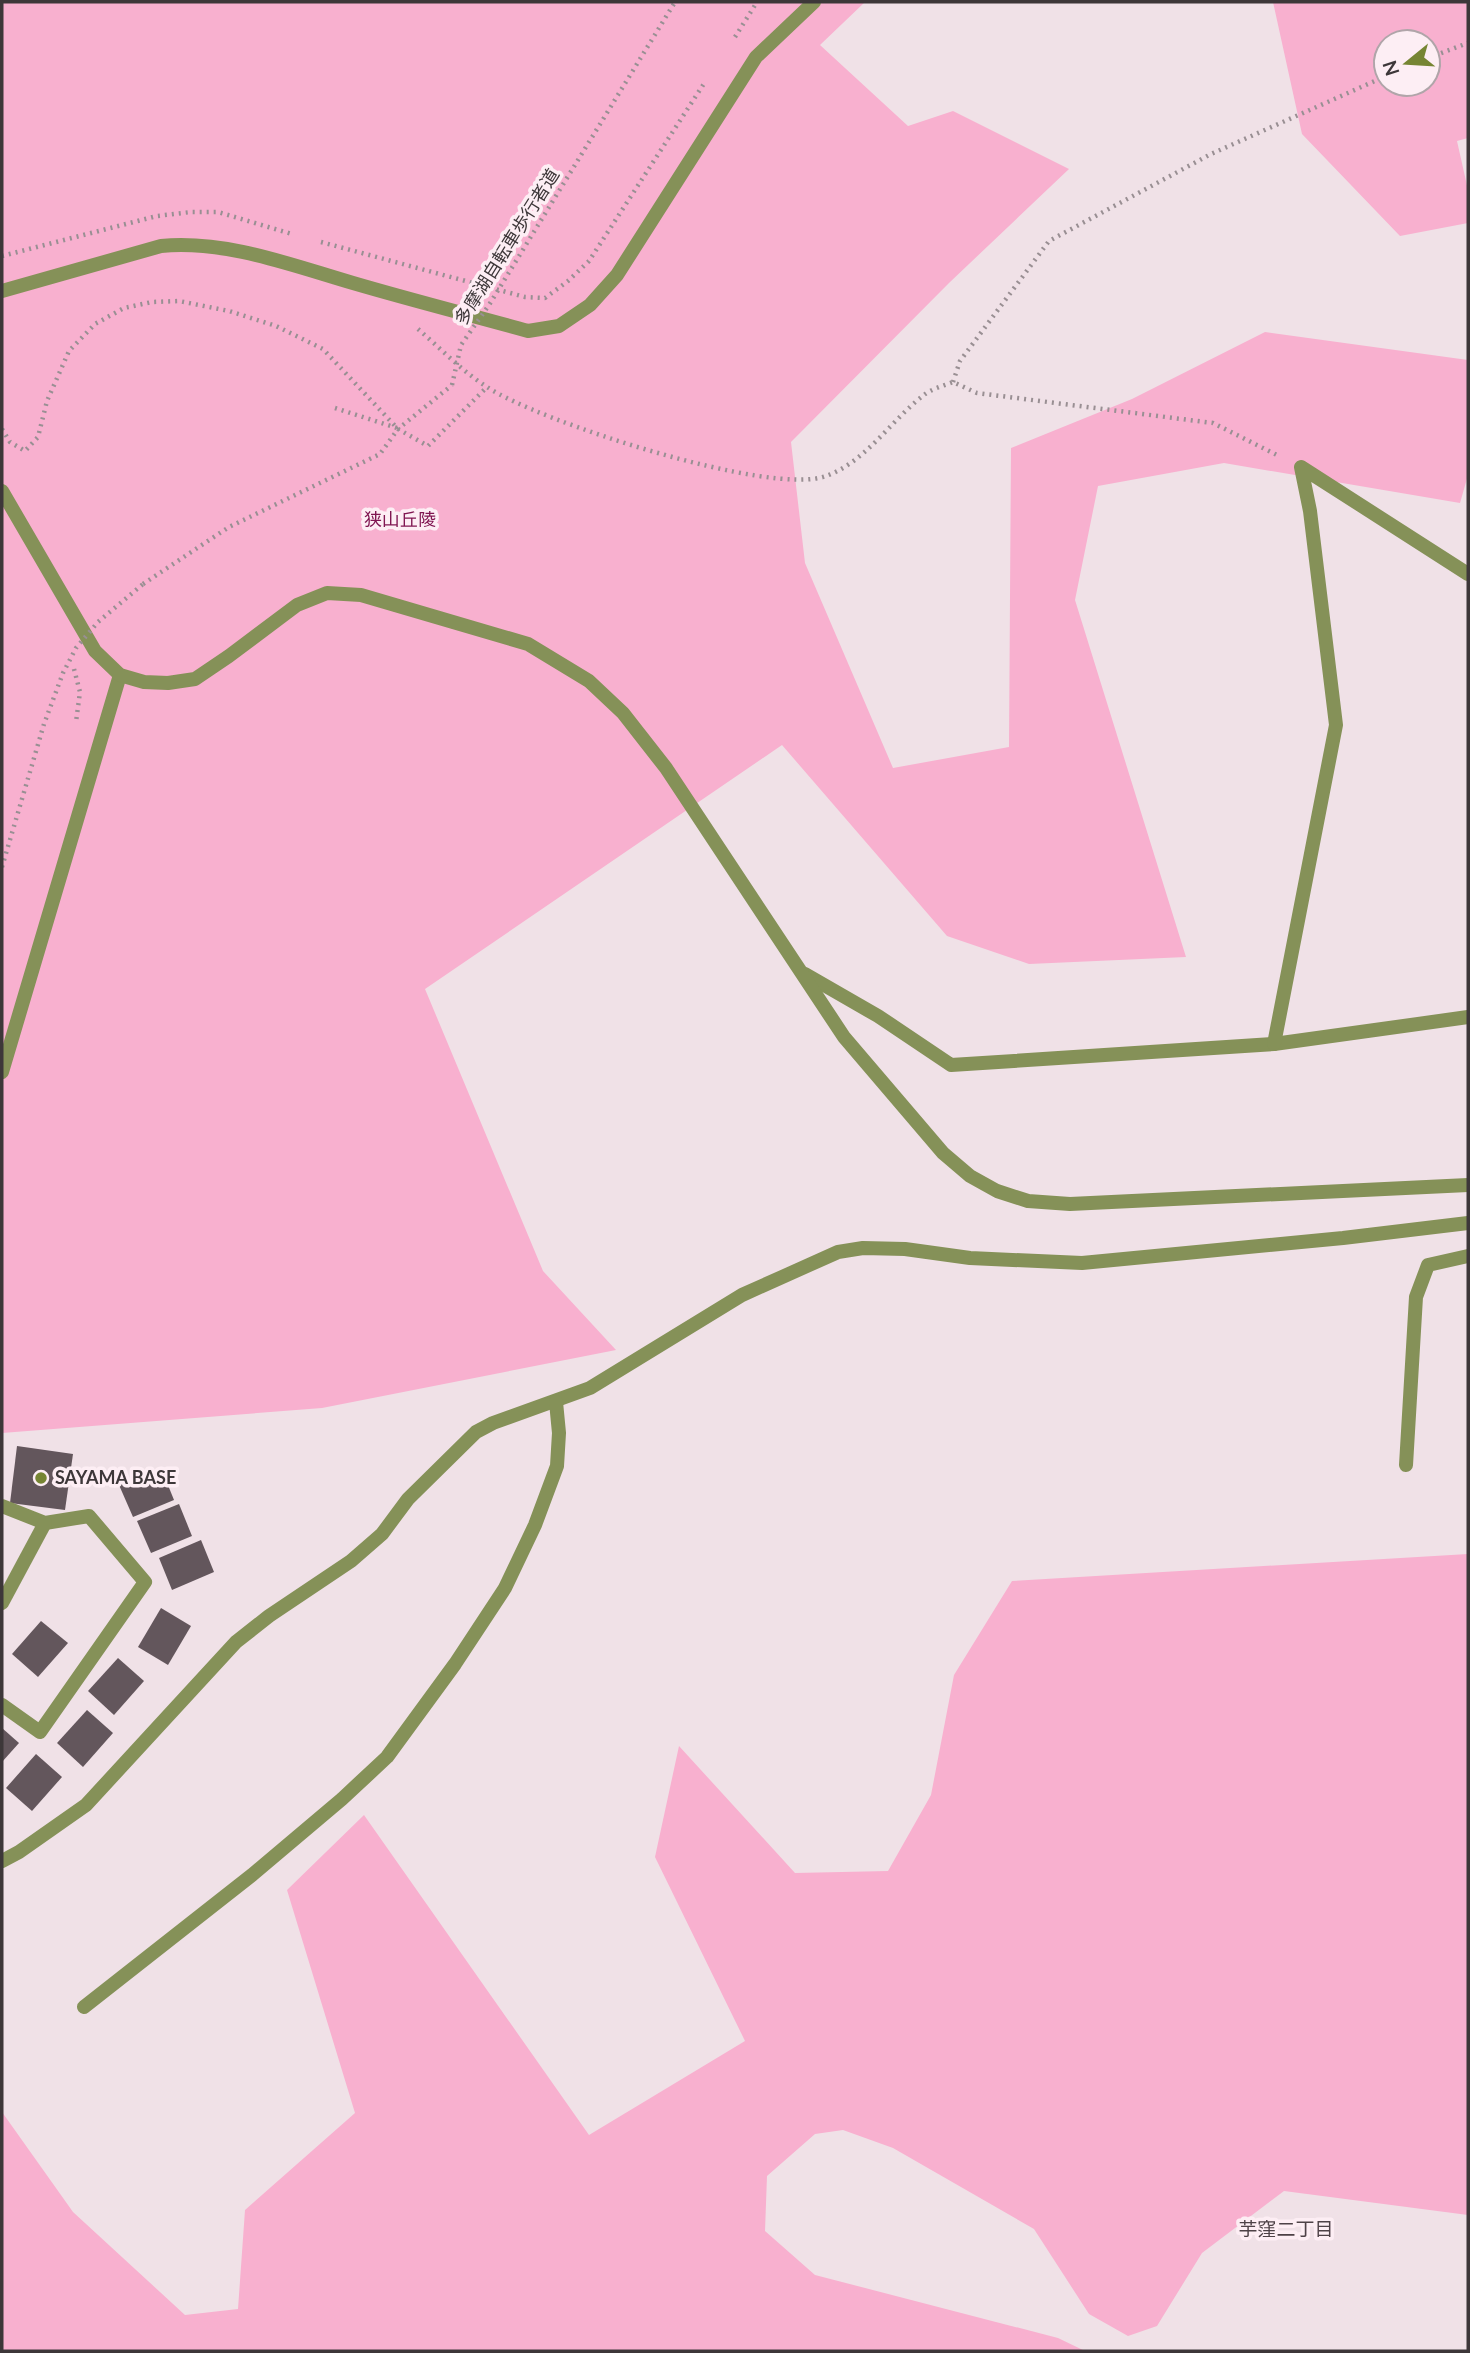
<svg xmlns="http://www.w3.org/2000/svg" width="1470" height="2353" font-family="Lato,'Noto Sans JP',sans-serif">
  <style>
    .green { fill: #f8b0cf; fill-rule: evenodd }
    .building { fill: #63565c }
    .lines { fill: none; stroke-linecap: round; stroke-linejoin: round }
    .path { stroke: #998f93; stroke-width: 4.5; stroke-dasharray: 2 5; stroke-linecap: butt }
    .service { stroke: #859158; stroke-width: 14 }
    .minor { stroke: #859158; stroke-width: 14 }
    .tertiary { stroke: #859158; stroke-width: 14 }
    .path-bridge { stroke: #998f93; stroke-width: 4.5; stroke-dasharray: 2 5; stroke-linecap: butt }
    .poi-dot { fill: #768533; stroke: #fdeef4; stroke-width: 2.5 }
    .labels { text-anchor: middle; stroke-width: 7; stroke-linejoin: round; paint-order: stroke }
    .street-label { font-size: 18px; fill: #3d3739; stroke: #fdeef4 }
    .park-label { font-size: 18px; fill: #801752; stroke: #fdeef4 }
    .poi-label { font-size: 18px; font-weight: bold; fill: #3d3739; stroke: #fdeef4; text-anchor: start }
    .neighbourhood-label { font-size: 19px; fill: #4e4247; stroke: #fdeef4 }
  </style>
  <rect width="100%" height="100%" fill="#f0e1e7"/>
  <g class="green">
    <path d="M 2,2 L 865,2 L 820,45 L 908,126 L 953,111 L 1069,169 L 949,283 L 791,442 L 805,563 L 893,768 L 1009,747 L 1011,448 L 1132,399 L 1265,332 L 1468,360 L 1468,475 L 1460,503 L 1224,463 L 1098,486 L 1075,600 L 1186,957 L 1029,964 L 947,936 L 782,745 L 425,989 L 543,1271 L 616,1350 L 322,1408 L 2,1433 Z"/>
    <path d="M 1273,2 L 1468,2 L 1468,138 L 1457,141 L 1468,190 L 1468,223 L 1400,236 L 1302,134 ZM 1386,42 L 1428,42 L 1428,84 L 1386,84 Z"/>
    <path d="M 1468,1554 L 1468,2215 L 1284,2191 L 1202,2253 L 1157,2326 L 1128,2336 L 1089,2314 L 1034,2229 L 893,2148 L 843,2130 L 815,2134 L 767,2176 L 765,2231 L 815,2275 L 1058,2338 L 1085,2351 L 2,2351 L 2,2112 L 73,2212 L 185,2315 L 238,2309 L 245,2210 L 355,2113 L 287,1890 L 364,1815 L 589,2135 L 745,2041 L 655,1857 L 679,1746 L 795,1873 L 888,1871 L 931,1795 L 954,1675 L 1012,1581 Z"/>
  </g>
  <g class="building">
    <path d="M 17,1446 L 73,1454 L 65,1510 L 10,1503 Z"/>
    <path d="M 161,1468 L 174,1500 L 133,1517 L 119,1485 Z"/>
    <path d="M 179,1504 L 192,1536 L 151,1553 L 137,1521 Z"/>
    <path d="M 201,1540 L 214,1572 L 172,1590 L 159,1558 Z"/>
    <path d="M 161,1608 L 191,1626 L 168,1665 L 138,1647 Z"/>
    <path d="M 41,1621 L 68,1643 L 38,1677 L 12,1654 Z"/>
    <path d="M 118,1658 L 144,1681 L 114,1715 L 88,1691 Z"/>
    <path d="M 87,1710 L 113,1733 L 83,1767 L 57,1743 Z"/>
    <path d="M 2,1728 L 19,1743 L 2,1762 Z"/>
    <path d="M 36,1754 L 62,1777 L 32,1811 L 6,1788 Z"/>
  </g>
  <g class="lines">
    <g class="path">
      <path d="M 735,37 L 757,2"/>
      <path d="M 1428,58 L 1468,43"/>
      <path d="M 321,242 L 525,297 L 545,298 L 568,281 L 589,261 L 705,82"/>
      <path d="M 2,256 L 157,216 L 191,212 L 218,212 L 292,234"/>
      <path d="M 418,329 C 440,348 462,371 487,387 C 538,421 771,497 826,476 C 866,462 891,420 924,395 C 931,389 943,386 953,382 L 977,393 L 1213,423 L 1279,456"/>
      <path d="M 953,382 L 960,361 L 1049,241 L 1211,154 L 1386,76"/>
      <path d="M 335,408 L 397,428"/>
      <path d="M 2,429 L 10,442 L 25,451 L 38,437 L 47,401 L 69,351 L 95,324 L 124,308 L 152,302 L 179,301 L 229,311 L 276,326 L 323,349 L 398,429 L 428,446 L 487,387"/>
      <path d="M 143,584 L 229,527 L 380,454 L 398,429 L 452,385"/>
      <path d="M 74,669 L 80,692 L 76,722"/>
    </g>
    <g class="service">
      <path d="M 2,1506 L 45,1523 L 89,1516 L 145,1582 L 40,1732 L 2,1705"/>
      <path d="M 2,1603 L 45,1523"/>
    </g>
    <g class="minor">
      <path d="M 805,974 L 878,1016 L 951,1065 L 1274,1044 L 1468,1017"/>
      <path d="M 1274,1044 L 1336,725 L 1310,511 L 1301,467 L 1468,574"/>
      <path d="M 2,1072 L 120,675"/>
      <path d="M 1406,1465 L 1416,1297 L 1428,1265 L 1468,1256"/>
      <path d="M 2,1861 L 19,1852 L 86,1805 L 236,1642 L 269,1616 L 351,1561 L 382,1534 L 408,1499 L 476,1432 L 493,1423 L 590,1388 L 742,1295 L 838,1252 L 863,1248 L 905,1249 L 970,1258 L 1082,1263 L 1343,1238 L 1468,1223"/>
      <path d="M 84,2007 L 252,1875 L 342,1799 L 387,1757 L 455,1664 L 505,1588 L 535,1525 L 557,1466 L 559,1433 L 556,1402"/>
    </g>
    <g class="tertiary">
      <path d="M 2,291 L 161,246 C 227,240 291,265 353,283 C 411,300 470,315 528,331 L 559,326 L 590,305 L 617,275 L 756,57 L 814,2"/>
      <path d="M 2,491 L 95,651 L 120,675 L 144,682 L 168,683 L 195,679 L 229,656 L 297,605 L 327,593 L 361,595 L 528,644 L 589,681 L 623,713 L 666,768 L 844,1037 L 943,1153 L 970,1176 L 997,1191 L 1028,1201 L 1070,1204 L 1468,1185"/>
    </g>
    <g class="path-bridge">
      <path d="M 452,385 L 461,345 L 489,305 L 675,2"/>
      <path d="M 2,867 L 44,724 L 63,673 L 76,648 L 98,622 L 143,584"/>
    </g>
  </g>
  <circle class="poi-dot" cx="41" cy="1478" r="7"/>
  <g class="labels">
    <g class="street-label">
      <text transform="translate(507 247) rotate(-58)" y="6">多摩湖自転車歩行者道</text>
    </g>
    <g class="park-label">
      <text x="400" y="526">狭山丘陵</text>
    </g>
    <g class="poi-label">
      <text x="55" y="1484">SAYAMA BASE</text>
    </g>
    <g class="neighbourhood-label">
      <text x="1286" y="2236">芋窪二丁目</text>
    </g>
  </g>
  <rect width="1470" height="2353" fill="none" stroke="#3d3739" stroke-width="7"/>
  <g transform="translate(1407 63) rotate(252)"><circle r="33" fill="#fdeef4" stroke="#b0a5a9" stroke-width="2"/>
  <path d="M0-5L12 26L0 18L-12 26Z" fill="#768533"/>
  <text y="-10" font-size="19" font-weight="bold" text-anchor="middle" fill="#3d3739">N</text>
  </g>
</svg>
